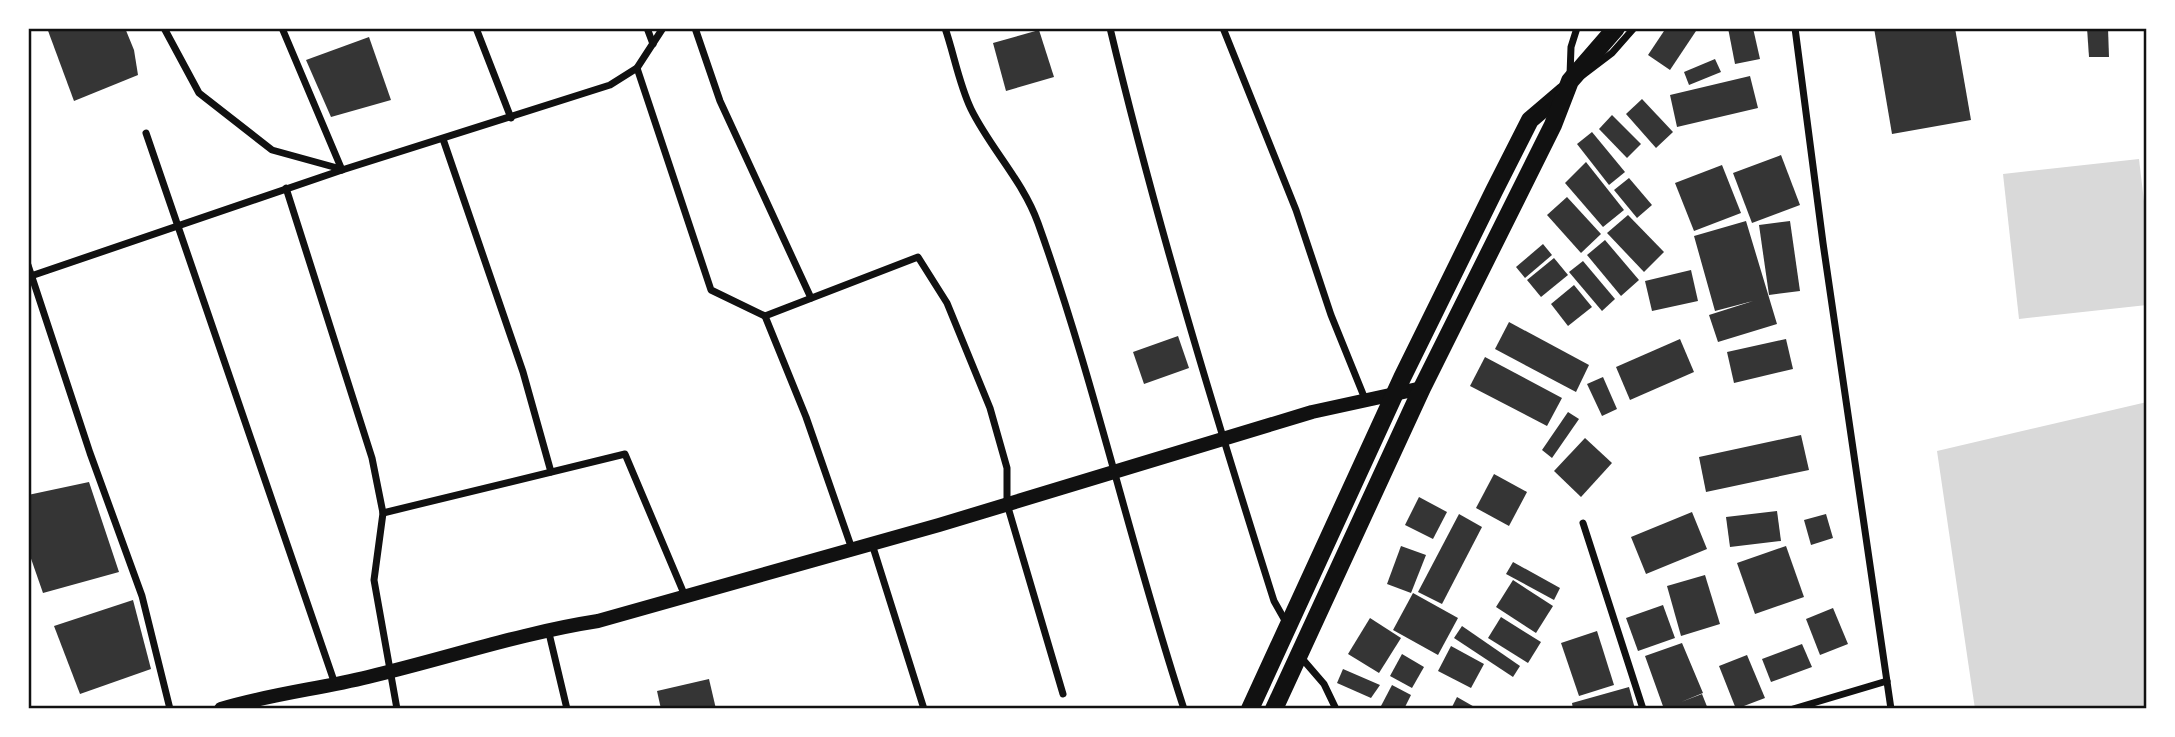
<svg xmlns="http://www.w3.org/2000/svg" width="2175" height="737" font-family="'Exo 2',sans-serif">
  <style>
    .water { fill: #d9d9d9 }
    .building { fill: #353535 }
    .lines { fill: none; stroke-linecap: round; stroke-linejoin: round }
    .minor { stroke: #111; stroke-width: 7 }
    .secondary { stroke: #111; stroke-width: 14 }
    .primary { stroke: #111; stroke-width: 18 }
    .neatline { fill: none; stroke: #111; stroke-width: 2.5 }
  </style>
  <rect width="100%" height="100%" fill="#fff"/>
  <g class="water">
    <path d="M 2139,159 L 2147,227 L 2147,305 L 2019,319 L 2003,174 Z"/>
    <path d="M 2147,402 L 2147,709 L 1975,709 L 1937,451 Z"/>
  </g>
  <g class="building">
    <path d="M 47,28 L 125,28 L 134,50 L 138,75 L 74,101 Z"/>
    <path d="M 1666,28 L 1698,28 L 1670,70 L 1648,55 Z"/>
    <path d="M 1728,28 L 1753,28 L 1760,59 L 1735,64 Z"/>
    <path d="M 1874,28 L 1955,28 L 1971,120 L 1892,134 Z"/>
    <path d="M 2087,28 L 2108,28 L 2109,57 L 2089,57 Z"/>
    <path d="M 1039,30 L 1054,77 L 1006,91 L 993,43 Z"/>
    <path d="M 369,37 L 391,100 L 331,117 L 306,60 Z"/>
    <path d="M 1715,59 L 1721,72 L 1689,85 L 1684,72 Z"/>
    <path d="M 1750,76 L 1758,108 L 1677,127 L 1670,95 Z"/>
    <path d="M 1642,99 L 1673,132 L 1656,148 L 1626,114 Z"/>
    <path d="M 1612,115 L 1641,144 L 1627,158 L 1599,129 Z"/>
    <path d="M 1592,132 L 1625,172 L 1609,185 L 1577,144 Z"/>
    <path d="M 1781,155 L 1800,205 L 1752,223 L 1733,173 Z"/>
    <path d="M 1586,162 L 1624,210 L 1603,227 L 1565,183 Z"/>
    <path d="M 1722,165 L 1741,213 L 1694,231 L 1675,183 Z"/>
    <path d="M 1629,178 L 1652,205 L 1637,218 L 1614,190 Z"/>
    <path d="M 1567,197 L 1601,234 L 1581,253 L 1547,215 Z"/>
    <path d="M 1628,215 L 1664,252 L 1644,272 L 1607,233 Z"/>
    <path d="M 1746,221 L 1777,324 L 1718,342 L 1709,315 L 1753,301 L 1715,311 L 1694,236 Z"/>
    <path d="M 1790,221 L 1800,291 L 1769,295 L 1759,225 Z"/>
    <path d="M 1605,240 L 1639,280 L 1621,296 L 1587,255 Z"/>
    <path d="M 1543,244 L 1552,255 L 1525,278 L 1516,267 Z"/>
    <path d="M 1554,258 L 1568,275 L 1541,297 L 1527,280 Z"/>
    <path d="M 1583,261 L 1615,299 L 1602,311 L 1569,272 Z"/>
    <path d="M 1691,270 L 1698,301 L 1652,311 L 1645,281 Z"/>
    <path d="M 1574,285 L 1592,307 L 1568,326 L 1551,304 Z"/>
    <path d="M 1509,322 L 1589,365 L 1576,392 L 1495,349 Z"/>
    <path d="M 1178,336 L 1189,368 L 1144,384 L 1133,352 Z"/>
    <path d="M 1680,339 L 1694,372 L 1630,400 L 1616,367 Z"/>
    <path d="M 1786,339 L 1793,369 L 1734,383 L 1727,352 Z"/>
    <path d="M 1485,357 L 1562,398 L 1547,426 L 1470,386 Z"/>
    <path d="M 1603,377 L 1617,409 L 1602,416 L 1587,384 Z"/>
    <path d="M 1568,412 L 1579,419 L 1552,458 L 1542,450 Z"/>
    <path d="M 1801,435 L 1809,470 L 1706,492 L 1699,457 Z"/>
    <path d="M 1585,438 L 1612,463 L 1581,497 L 1554,471 Z"/>
    <path d="M 1494,474 L 1527,492 L 1509,526 L 1476,508 Z"/>
    <path d="M 89,482 L 119,572 L 43,593 L 28,550 L 28,495 Z"/>
    <path d="M 1419,497 L 1447,512 L 1433,539 L 1405,525 Z"/>
    <path d="M 1777,511 L 1781,541 L 1730,547 L 1726,517 Z"/>
    <path d="M 1692,512 L 1707,549 L 1646,574 L 1631,537 Z"/>
    <path d="M 1459,514 L 1482,527 L 1442,604 L 1418,592 Z"/>
    <path d="M 1826,514 L 1833,538 L 1811,545 L 1804,520 Z"/>
    <path d="M 1401,546 L 1426,555 L 1411,593 L 1387,584 Z"/>
    <path d="M 1786,546 L 1804,597 L 1755,614 L 1737,563 Z"/>
    <path d="M 1513,562 L 1560,588 L 1554,600 L 1506,574 Z"/>
    <path d="M 1705,575 L 1720,624 L 1681,636 L 1667,586 Z"/>
    <path d="M 1513,580 L 1553,606 L 1536,633 L 1496,607 Z"/>
    <path d="M 1413,593 L 1458,618 L 1438,655 L 1393,630 Z"/>
    <path d="M 133,600 L 151,669 L 80,694 L 54,626 Z"/>
    <path d="M 1663,605 L 1675,638 L 1638,651 L 1626,618 Z"/>
    <path d="M 1833,608 L 1848,644 L 1820,655 L 1806,619 Z"/>
    <path d="M 1501,617 L 1541,642 L 1528,663 L 1488,638 Z"/>
    <path d="M 1370,618 L 1401,638 L 1379,673 L 1348,654 Z"/>
    <path d="M 1462,626 L 1520,666 L 1513,677 L 1454,638 Z"/>
    <path d="M 1597,631 L 1614,685 L 1579,696 L 1561,643 Z"/>
    <path d="M 1682,643 L 1703,693 L 1681,702 L 1702,694 L 1708,709 L 1664,709 L 1645,656 Z"/>
    <path d="M 1802,644 L 1812,667 L 1771,682 L 1762,659 Z"/>
    <path d="M 1451,646 L 1484,664 L 1471,688 L 1438,671 Z"/>
    <path d="M 1402,654 L 1424,667 L 1412,688 L 1390,676 Z"/>
    <path d="M 1747,655 L 1765,698 L 1736,709 L 1719,666 Z"/>
    <path d="M 1343,669 L 1380,685 L 1371,698 L 1337,683 Z"/>
    <path d="M 709,679 L 716,709 L 661,709 L 657,691 Z"/>
    <path d="M 1392,685 L 1411,695 L 1404,709 L 1381,706 Z"/>
    <path d="M 1629,687 L 1635,709 L 1573,709 L 1572,703 Z"/>
    <path d="M 1457,697 L 1478,709 L 1452,707 Z"/>
  </g>
  <g class="lines">
    <g class="minor">
      <path d="M 164,28 L 199,93 L 272,150 L 341,169"/>
      <path d="M 282,28 L 342,170"/>
      <path d="M 476,28 L 511,118"/>
      <path d="M 647,28 L 653,44"/>
      <path d="M 695,28 L 720,101 L 811,298"/>
      <path d="M 945,28 C 954,54 959,84 971,109 C 990,148 1023,181 1038,223 C 1095,382 1131,548 1184,709"/>
      <path d="M 1110,28 C 1156,221 1214,411 1274,601 L 1287,624"/>
      <path d="M 1223,28 L 1296,210 L 1331,315 L 1365,399"/>
      <path d="M 1795,28 L 1823,243 L 1891,709"/>
      <path d="M 637,68 L 711,290 L 765,316"/>
      <path d="M 1570,75 L 1571,47 L 1577,28"/>
      <path d="M 1583,75 L 1612,53 L 1634,28"/>
      <path d="M 146,133 L 335,684"/>
      <path d="M 443,139 L 523,372 L 551,472"/>
      <path d="M 286,188 L 372,458 L 383,513 L 374,580 L 397,709"/>
      <path d="M 28,265 L 90,453 L 142,596 L 170,709"/>
      <path d="M 28,277 L 342,170 L 610,85 L 637,68 L 663,28"/>
      <path d="M 383,513 L 625,454 L 685,596"/>
      <path d="M 1583,523 L 1643,709"/>
      <path d="M 872,544 L 924,709"/>
      <path d="M 852,549 L 806,417 L 765,316 L 918,257 L 947,303 L 990,408 L 1007,468 L 1007,504 L 1063,694"/>
      <path d="M 548,629 L 567,709"/>
      <path d="M 1299,655 L 1324,684 L 1336,709"/>
      <path d="M 1793,709 L 1887,681"/>
    </g>
    <path class="secondary" d="M 221,709 C 270,694 319,689 368,677 C 445,659 520,633 598,621 L 939,525 L 1312,412 L 1422,388"/>
    <g class="primary">
      <path d="M 1250,709 L 1402,378 L 1494,191 L 1530,120 L 1564,91"/>
      <path d="M 1274,709 L 1422,388 L 1553,125 L 1570,81 L 1616,28"/>
    </g>
  </g>
  <rect width="2175" height="737" fill="none" stroke="#ffffff" stroke-width="60"/>
  <rect x="30" y="30" width="2115" height="677" class="neatline"/>
</svg>
